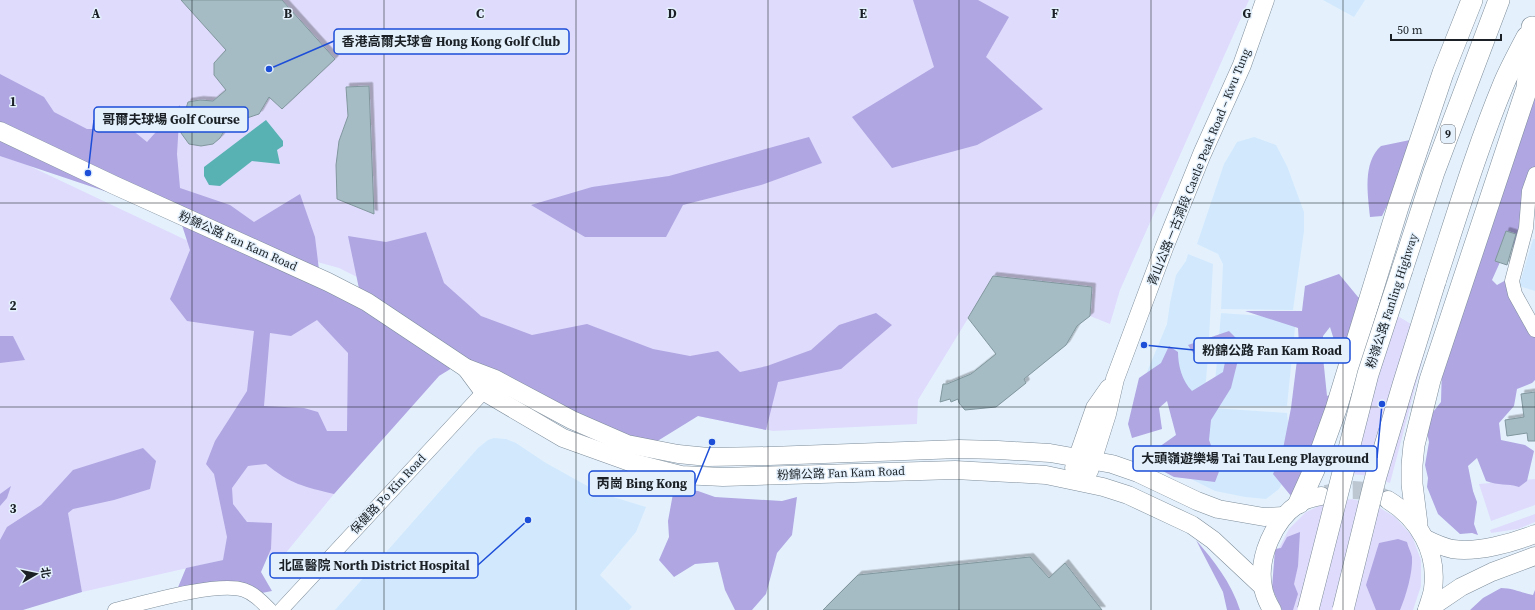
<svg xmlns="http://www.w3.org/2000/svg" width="1535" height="610" font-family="'Source Serif 4','Noto Sans SC',serif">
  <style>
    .built { fill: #d2e9fd }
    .green { fill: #dfdbfc }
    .forest { fill: #afa6e2; fill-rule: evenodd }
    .water { fill: #58b1b3 }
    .building { fill: #a6bcc4; stroke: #81979e; filter: url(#shadow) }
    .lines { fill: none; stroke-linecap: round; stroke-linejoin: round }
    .major-tunnel { stroke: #bcc7d2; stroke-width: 18; stroke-dasharray: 18 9; stroke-linecap: butt }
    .minor-casing { stroke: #7e8d9a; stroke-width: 15 }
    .major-casing { stroke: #7e8d9a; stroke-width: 19 }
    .highway-casing { stroke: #7e8d9a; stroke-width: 22 }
    .minor { stroke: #fff; stroke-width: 14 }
    .major { stroke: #fff; stroke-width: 18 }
    .highway { stroke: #fff; stroke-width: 21 }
    .highway-bridge-casing { stroke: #7e8d9a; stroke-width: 22; stroke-linecap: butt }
    .highway-bridge { stroke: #fff; stroke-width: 21 }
    .grid { fill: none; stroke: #1a2025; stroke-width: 1; stroke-opacity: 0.55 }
    .labels { text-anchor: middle; stroke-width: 3; stroke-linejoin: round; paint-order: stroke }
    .shield { fill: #e4f1fd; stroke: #575f66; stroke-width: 1 }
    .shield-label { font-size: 11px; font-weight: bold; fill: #1a2025 }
    .street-label { font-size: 12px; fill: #1a2025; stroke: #e4f1fd }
    .grid-label { font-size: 13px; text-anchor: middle; font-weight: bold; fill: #1a2025; stroke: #e4f1fd; stroke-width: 3; stroke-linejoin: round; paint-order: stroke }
    .leader { fill: none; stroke: #1d4ed8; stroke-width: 1.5 }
    .callout-dot { fill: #1d4ed8; stroke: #e4f1fd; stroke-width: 1.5 }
    .callout { fill: #e4f1fd; stroke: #1d4ed8; stroke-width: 1.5 }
    .callout-label { font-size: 13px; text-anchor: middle; font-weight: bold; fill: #1a2025 }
  </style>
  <defs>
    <filter id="shadow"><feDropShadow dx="3.5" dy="-3.5" stdDeviation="0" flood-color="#0004"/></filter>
  </defs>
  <rect width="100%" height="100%" fill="#e4f1fd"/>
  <g class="built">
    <path d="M 1323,0 L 1365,0 L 1354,17 Z"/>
    <path d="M 1254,137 L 1276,145 L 1287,166 L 1304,212 L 1304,231 L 1293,310 L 1221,309 L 1223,264 L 1218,254 L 1197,244 L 1224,164 L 1237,142 Z"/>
    <path d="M 1533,239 L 1535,239 L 1535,291 L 1519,286 Z"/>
    <path d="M 1188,254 L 1213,264 L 1209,338 L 1195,355 L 1208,358 L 1204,402 L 1166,375 L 1147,372 L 1167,324 L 1170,303 L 1176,275 L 1186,261 Z"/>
    <path d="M 1221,313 L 1296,318 L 1287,406 L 1213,406 Z"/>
    <path d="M 1199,407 L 1287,413 L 1290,441 L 1290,469 L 1279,489 L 1266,499 L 1245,497 L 1215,491 L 1191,479 Z"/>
    <path d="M 494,438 L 506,439 L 516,443 L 546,463 L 600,493 L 646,507 L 636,532 L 600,575 L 632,607 L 629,610 L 335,610 L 478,448 L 488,440 Z"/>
  </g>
  <g class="green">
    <path d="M 0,0 L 1249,0 L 1120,290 L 1110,324 L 1090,316 L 1091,287 L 994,276 L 918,400 L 917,424 L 773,431 L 698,416 L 373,285 L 339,268 L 310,260 L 0,113 Z"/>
    <path d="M 0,152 L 298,293 L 439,376 L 334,494 L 285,554 L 236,557 L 82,592 L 65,512 L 49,570 L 0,605 Z"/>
    <path d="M 1383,307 L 1429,335 L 1390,483 L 1363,475 L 1347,474 Z"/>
    <path d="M 1535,479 L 1535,505 L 1491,521 L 1479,484 Z"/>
    <path d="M 1352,499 L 1375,505 L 1395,517 L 1412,536 L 1421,560 L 1421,586 L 1413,610 L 1284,610 L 1278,550 L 1289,529 L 1306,512 L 1328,502 Z"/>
    <path d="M 1535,514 L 1535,522 L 1518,529 L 1491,533 L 1490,530 Z"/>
  </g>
  <g class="forest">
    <path d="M 913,0 L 978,0 L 1009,17 L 986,57 L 1043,109 L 977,145 L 892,168 L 852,117 L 934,67 Z"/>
    <path d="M 0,74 L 44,97 L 54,112 L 87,129 L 131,129 L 147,142 L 180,105 L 177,154 L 180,188 L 230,205 L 254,222 L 300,194 L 315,237 L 320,278 L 362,303 L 348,236 L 386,242 L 426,232 L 444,283 L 481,316 L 532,335 L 587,324 L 653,349 L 690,356 L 718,351 L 740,372 L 767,366 L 811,350 L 839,325 L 876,313 L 892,325 L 841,369 L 778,382 L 766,430 L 698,416 L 651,445 L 572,417 L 465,360 L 439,376 L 334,494 C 305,487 290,484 266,464 L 248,466 L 232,488 L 233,504 L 247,522 L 272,523 L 271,549 L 261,572 L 272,591 L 252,595 L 229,590 L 174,597 L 186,568 L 223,560 L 227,537 L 214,474 L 206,464 L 215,441 L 247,391 L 254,331 L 187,321 L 170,299 L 190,250 L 179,216 L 0,156 ZM 317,320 L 348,353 L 347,431 L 327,431 L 318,412 L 304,408 L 264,406 L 270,333 L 291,336 Z"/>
    <path d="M 1535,75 L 1535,194 L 1520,236 L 1511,249 L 1505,251 L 1492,280 L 1497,285 L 1506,280 L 1535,318 L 1535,380 L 1532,383 L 1517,389 L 1514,406 L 1499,423 L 1501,440 L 1525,445 L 1534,451 L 1527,481 L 1519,487 C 1507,483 1499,486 1486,481 L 1477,458 L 1468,466 L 1473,491 L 1477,502 L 1474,524 L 1478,535 L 1472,533 L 1460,534 L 1438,514 L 1427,487 L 1428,478 L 1425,465 L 1429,442 L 1427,433 L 1429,417 L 1441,402 L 1442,365 Z"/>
    <path d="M 809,137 L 822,163 L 761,185 L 683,205 L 666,237 L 585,237 L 531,205 L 592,187 L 669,176 Z"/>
    <path d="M 1410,140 L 1395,189 L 1382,216 L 1370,217 C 1368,195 1362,163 1381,146 Z"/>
    <path d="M 1339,274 L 1358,297 L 1375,303 L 1356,363 L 1339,356 L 1330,327 L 1323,336 L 1323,357 L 1327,396 L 1349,388 L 1291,496 L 1273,474 L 1282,454 L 1291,408 L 1299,344 L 1298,328 L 1245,311 L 1302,311 L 1305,286 Z"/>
    <path d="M 1229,331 L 1242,344 L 1231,388 L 1211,420 L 1209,440 L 1220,469 L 1215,482 L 1174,477 L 1142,460 L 1141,449 L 1159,447 L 1176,435 L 1167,401 L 1159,408 L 1162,429 L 1132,438 L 1128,424 L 1139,378 L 1161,363 L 1169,346 L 1178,352 C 1178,365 1182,381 1192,391 L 1223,372 L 1228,347 L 1199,362 L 1188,345 Z"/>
    <path d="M 0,336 L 13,336 L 25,360 L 0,363 Z"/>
    <path d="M 143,448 L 156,461 L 150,489 L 114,500 L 73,509 L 68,513 L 82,592 L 23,610 L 0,610 L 0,540 L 7,527 L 41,505 L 73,470 Z"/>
    <path d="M 11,486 L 7,498 L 0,506 L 0,494 Z"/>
    <path d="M 674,488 L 698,491 L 715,497 L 782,501 L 797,497 L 792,535 L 777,553 L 766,594 L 752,610 L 735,610 L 725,590 L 718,562 L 695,564 L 674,577 L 659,560 L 669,537 L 668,521 Z"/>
    <path d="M 1300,532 L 1298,566 L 1294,584 L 1298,594 L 1293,610 L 1282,610 L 1272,588 L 1275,549 L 1281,548 L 1287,537 Z"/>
    <path d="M 1398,539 L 1407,542 C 1408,547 1411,552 1412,557 C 1413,572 1406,596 1400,610 L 1376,610 L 1366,585 L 1379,543 Z"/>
    <path d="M 1196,540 C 1214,561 1231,582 1240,610 L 1227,610 L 1223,592 Z"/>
    <path d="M 1501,588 C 1513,588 1522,593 1533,595 L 1535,590 L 1535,610 L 1470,610 L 1483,598 Z"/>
  </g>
  <path class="water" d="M 266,120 L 283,141 L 283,146 L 277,150 L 280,164 L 252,161 L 220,186 L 209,185 L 204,176 L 204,167 Z"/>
  <g class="building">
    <path d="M 181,0 L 282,0 L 335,59 L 282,109 L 269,97 L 259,114 L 244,119 L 225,113 L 224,131 L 220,138 L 213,144 L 201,146 L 189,144 L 181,133 L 184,115 L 188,102 L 200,100 L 213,101 L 226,90 L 214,75 L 214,63 L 226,50 Z"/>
    <path d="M 369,86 L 374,214 L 337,199 L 336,165 L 339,141 L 348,116 L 346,87 Z"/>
    <path d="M 1506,231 L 1516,234 L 1507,265 L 1495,261 Z"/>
    <path d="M 993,276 L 1092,287 L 1090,316 L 1077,326 L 1066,345 L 1024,379 L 1026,383 L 996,407 L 965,410 L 959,403 L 958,399 L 951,402 L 950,399 L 940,402 L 943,384 L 947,384 L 971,374 L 996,354 L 968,318 Z"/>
    <path d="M 1535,392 L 1535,441 L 1528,441 L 1527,433 L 1507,436 L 1505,420 L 1524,417 L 1521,394 Z"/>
    <path d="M 1030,557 L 1049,578 L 1065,563 L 1102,610 L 823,610 L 858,575 Z"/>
  </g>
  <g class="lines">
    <path class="major-tunnel" d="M 1326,494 C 1346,489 1365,487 1384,498"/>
    <defs>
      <g id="minor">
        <path d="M 1535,174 L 1529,191 L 1526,228 L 1512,281 L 1515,294 L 1535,330"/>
        <path d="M 115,610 C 143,603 218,581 244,590 C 255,594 262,602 270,610"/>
        <path d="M 281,610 L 491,384"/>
      </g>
      <g id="major">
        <path d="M 0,131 L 114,185 L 328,282 L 367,302 L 466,368 L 495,379 L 572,420 L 627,444 L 678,454 L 708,457 L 770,456 L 959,449 L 998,450 L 1050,453 L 1112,464 L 1138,473 L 1197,501 L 1218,509 L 1264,517 L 1283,516"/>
        <path d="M 466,368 L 483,391 L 563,438 L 630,462 L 681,475 L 723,477 L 955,470 L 1046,475 L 1103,487 L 1128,495 L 1192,525 L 1213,540 L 1262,586"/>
        <path d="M 1074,468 L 1095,408 L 1109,388"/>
        <path d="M 1089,471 L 1107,414 L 1115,379 L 1164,248 L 1202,154 L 1242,65 L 1265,0"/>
        <path d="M 1388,500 C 1419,519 1438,552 1433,589 C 1432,596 1429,603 1427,610"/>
        <path d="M 1426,539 C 1434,543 1443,547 1452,549 C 1477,553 1512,543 1535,534"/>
        <path d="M 1272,610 C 1268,603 1264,595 1263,587 C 1257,558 1274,520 1298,504 C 1305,499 1313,498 1321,496"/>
        <path d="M 1427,610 L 1461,587 L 1492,572 L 1535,556"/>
      </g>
      <g id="highway">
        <path d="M 1402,270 L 1434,172 L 1499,0"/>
        <path d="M 1435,282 C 1457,215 1477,148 1504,83 C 1511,67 1519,52 1527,37"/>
        <path d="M 1299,503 L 1314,470 L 1336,409 L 1398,207 L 1443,73 L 1472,0"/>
        <path d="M 1417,524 L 1412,484 L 1412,465 L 1414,445 L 1430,380 L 1527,88 L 1532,27"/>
      </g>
    </defs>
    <use href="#minor" class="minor-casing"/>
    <use href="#major" class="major-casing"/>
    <use href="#highway" class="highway-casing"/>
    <use href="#minor" class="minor"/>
    <use href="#major" class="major"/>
    <use href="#highway" class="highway"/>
    <defs>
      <g id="highway-bridge">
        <path d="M 1308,610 L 1368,374 L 1402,270"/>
        <path d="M 1343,610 L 1376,476 L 1403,385 L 1435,282"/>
      </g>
    </defs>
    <use href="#highway-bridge" class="highway-bridge-casing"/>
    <use href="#highway-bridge" class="highway-bridge"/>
  </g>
  <path class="grid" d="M 192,0 L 192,610M 384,0 L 384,610M 576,0 L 576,610M 768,0 L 768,610M 959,0 L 959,610M 1151,0 L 1151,610M 1343,0 L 1343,610M 0,203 L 1535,203M 0,407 L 1535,407"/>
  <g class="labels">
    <rect class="shield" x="1441" y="125" width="14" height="18" rx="3"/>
    <g class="shield-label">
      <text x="1448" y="138">9</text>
    </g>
    <g class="street-label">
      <text transform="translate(1199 167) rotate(-68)" y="4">青山公路－古洞段 Castle Peak Road – Kwu Tung</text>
      <text transform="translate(238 241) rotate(24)" y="4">粉錦公路 Fan Kam Road</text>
      <text transform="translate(1392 301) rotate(-72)" y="4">粉嶺公路 Fanling Highway</text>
      <text transform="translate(841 473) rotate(-2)" y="4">粉錦公路 Fan Kam Road</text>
      <text transform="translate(388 494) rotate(-47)" y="4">保健路 Po Kin Road</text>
    </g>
  </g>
  <g class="grid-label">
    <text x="96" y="18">A</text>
    <text x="288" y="18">B</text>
    <text x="480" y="18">C</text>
    <text x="672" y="18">D</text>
    <text x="863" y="18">E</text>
    <text x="1055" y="18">F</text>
    <text x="1247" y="18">G</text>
    <text x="13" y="106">1</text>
    <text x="13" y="310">2</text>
    <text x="13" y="513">3</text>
  </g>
  <path class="leader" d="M269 69L334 41M88 173L94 120M1144 345L1194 350M1382 404L1377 458M712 442L695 484M528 520L478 565"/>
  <g class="callout-dot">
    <circle cx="269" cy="69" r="4"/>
    <circle cx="88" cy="173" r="4"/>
    <circle cx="1144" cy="345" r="4"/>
    <circle cx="1382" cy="404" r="4"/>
    <circle cx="712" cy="442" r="4"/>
    <circle cx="528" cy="520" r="4"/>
  </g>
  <g class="callout">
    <rect x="334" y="29" width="235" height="25" rx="4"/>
    <rect x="94" y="107" width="154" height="25" rx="4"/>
    <rect x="1194" y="338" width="156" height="25" rx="4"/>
    <rect x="1133" y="446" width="244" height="25" rx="4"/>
    <rect x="589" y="471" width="106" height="25" rx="4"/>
    <rect x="270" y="553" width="208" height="25" rx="4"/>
  </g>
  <g class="callout-label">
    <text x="451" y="46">香港高爾夫球會 Hong Kong Golf Club</text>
    <text x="171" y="124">哥爾夫球場 Golf Course</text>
    <text x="1272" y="355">粉錦公路 Fan Kam Road</text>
    <text x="1255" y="463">大頭嶺遊樂場 Tai Tau Leng Playground</text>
    <text x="642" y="488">丙崗 Bing Kong</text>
    <text x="374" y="570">北區醫院 North District Hospital</text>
  </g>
  <g transform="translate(36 574) rotate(81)" stroke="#e4f1fd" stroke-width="3" paint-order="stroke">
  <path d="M0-3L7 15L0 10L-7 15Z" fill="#1a2025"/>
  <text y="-6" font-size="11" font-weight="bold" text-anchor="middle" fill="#1a2025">北</text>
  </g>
  <path d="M1391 34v6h110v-6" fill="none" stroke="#1a2025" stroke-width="2"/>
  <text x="1397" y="34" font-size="12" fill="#1a2025" stroke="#e4f1fd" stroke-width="3" paint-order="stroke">50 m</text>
</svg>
